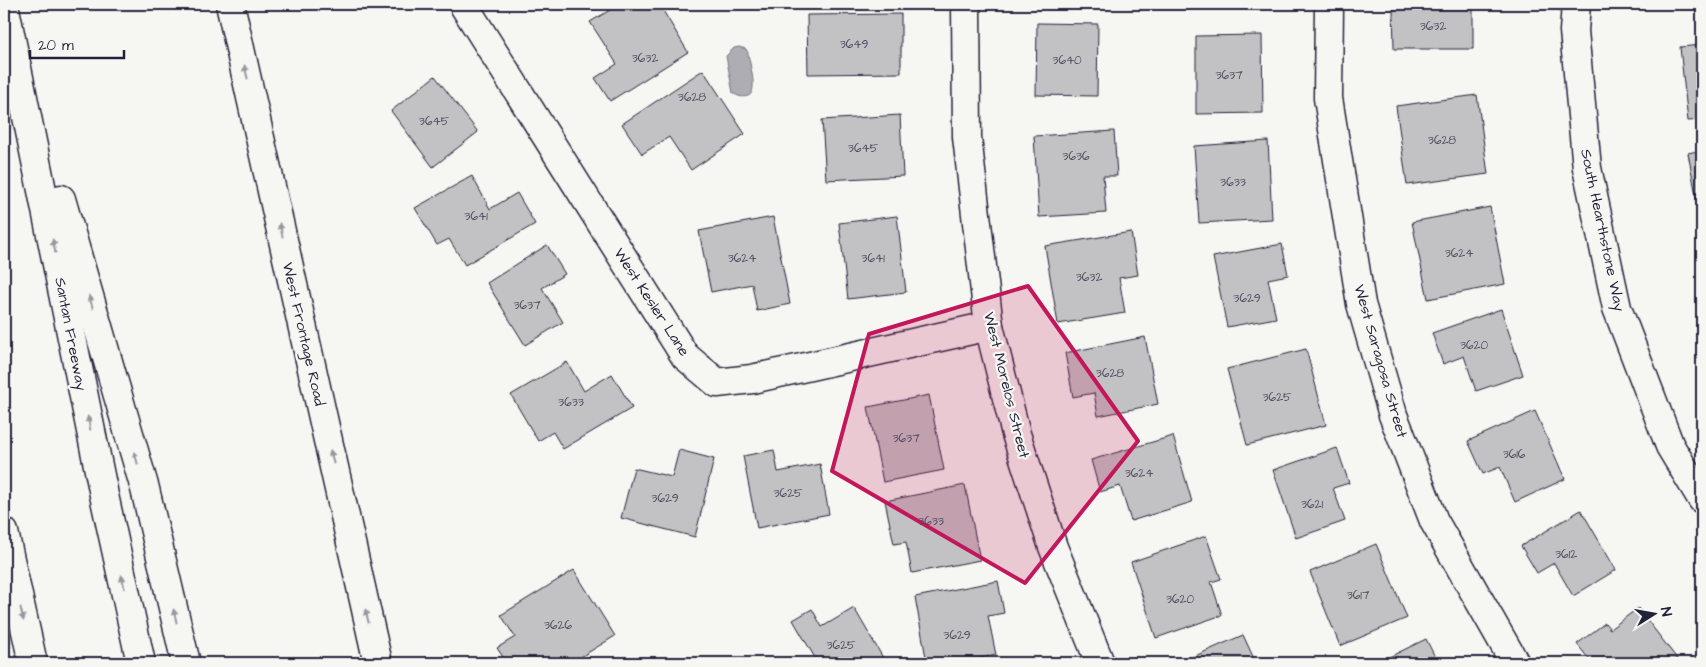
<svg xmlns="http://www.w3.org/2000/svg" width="1706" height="667" font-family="'Architects Daughter',sans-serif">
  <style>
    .water { fill: #adadb3; stroke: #757583 }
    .building { fill: #c2c2c4; stroke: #22223b }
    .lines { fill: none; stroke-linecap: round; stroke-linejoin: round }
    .street-casing { stroke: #22223b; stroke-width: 31 }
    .secondary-casing { stroke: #22223b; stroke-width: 31 }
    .highway-casing { stroke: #22223b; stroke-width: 31 }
    .street { stroke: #f6f6f2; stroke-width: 28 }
    .secondary { stroke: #f6f6f2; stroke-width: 28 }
    .highway { stroke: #f6f6f2; stroke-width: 28 }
    .oneway { fill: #9797a0 }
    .marked { fill: #c2185b; fill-opacity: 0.2; stroke: #c2185b; stroke-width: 4; stroke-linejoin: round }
    .labels { text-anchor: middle; stroke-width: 4.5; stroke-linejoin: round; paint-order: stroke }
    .number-label { font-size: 12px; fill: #4a4a5d }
    .street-label { font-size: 15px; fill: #22223b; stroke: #f6f6f2 }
  </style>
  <rect width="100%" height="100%" fill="#f6f6f2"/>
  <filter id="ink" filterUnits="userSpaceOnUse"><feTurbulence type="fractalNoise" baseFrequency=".02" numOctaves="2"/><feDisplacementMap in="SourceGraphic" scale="10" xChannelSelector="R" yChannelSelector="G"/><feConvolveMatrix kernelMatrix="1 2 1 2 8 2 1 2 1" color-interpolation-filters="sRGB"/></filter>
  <g filter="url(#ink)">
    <path class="water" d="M 739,47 L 746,49 L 748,53 C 749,62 759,92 748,96 C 742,98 737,96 733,93 L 726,56 L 734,48 Z"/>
    <g class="building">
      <path d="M 620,4 L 659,4 L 688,52 L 610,101 L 595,78 L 617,64 L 590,22 Z"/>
      <path d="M 1194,4 L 1259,4 L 1259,9 Z"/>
      <path d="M 1393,4 L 1473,4 L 1473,49 L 1394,49 Z"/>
      <path d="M 1674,4 L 1702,4 L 1702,7 Z"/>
      <path d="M 901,14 L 901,73 L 808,74 L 807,15 Z"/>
      <path d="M 1037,23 L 1098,24 L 1097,96 L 1036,95 Z"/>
      <path d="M 1262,35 L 1263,113 L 1196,114 L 1196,36 Z"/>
      <path d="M 1702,45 L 1702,120 L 1688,121 L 1680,47 Z"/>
      <path d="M 703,70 L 745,134 L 691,170 L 669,137 L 642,154 L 622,124 Z"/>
      <path d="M 435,76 L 478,132 L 433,167 L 391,111 Z"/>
      <path d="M 1477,95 L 1488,174 L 1407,185 L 1396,106 Z"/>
      <path d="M 900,115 L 903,176 L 826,180 L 822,120 Z"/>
      <path d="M 1114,131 L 1117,176 L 1103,176 L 1106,213 L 1039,217 L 1034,136 Z"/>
      <path d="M 1268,141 L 1272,219 L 1199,223 L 1194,146 Z"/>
      <path d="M 1702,150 L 1702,228 L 1688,153 Z"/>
      <path d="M 472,176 L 490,209 L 517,193 L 535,224 L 465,265 L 449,239 L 437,245 L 415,208 Z"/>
      <path d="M 1490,207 L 1505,284 L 1428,299 L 1412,222 Z"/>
      <path d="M 897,216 L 906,292 L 848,299 L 839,223 Z"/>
      <path d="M 773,217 L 790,304 L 757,311 L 752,284 L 711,292 L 699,231 Z"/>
      <path d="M 1131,232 L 1138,275 L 1119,278 L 1125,313 L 1058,324 L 1045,246 Z"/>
      <path d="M 1282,244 L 1288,275 L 1268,279 L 1276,318 L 1227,327 L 1213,257 Z"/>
      <path d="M 547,245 L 565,274 L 542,288 L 563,322 L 525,345 L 487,283 Z"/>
      <path d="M 1501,309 L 1523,375 L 1476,391 L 1464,356 L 1443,364 L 1432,333 Z"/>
      <path d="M 1145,337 L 1158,404 L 1098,416 L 1094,393 L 1073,397 L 1065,353 Z"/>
      <path d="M 1306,349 L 1326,425 L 1247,445 L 1227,369 Z"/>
      <path d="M 567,362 L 584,391 L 612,374 L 632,408 L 563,449 L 553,432 L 538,441 L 511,395 Z"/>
      <path d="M 929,395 L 944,470 L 883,482 L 868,407 Z"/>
      <path d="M 1535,411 L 1565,479 L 1515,502 L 1500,467 L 1483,474 L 1468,441 Z"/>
      <path d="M 1173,436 L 1192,502 L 1131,521 L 1120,486 L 1100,492 L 1091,460 Z"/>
      <path d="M 1337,448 L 1349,483 L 1333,488 L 1345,521 L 1296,538 L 1273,470 Z"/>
      <path d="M 679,450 L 714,459 L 695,537 L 621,518 L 634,468 L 672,477 Z"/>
      <path d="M 774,450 L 778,472 L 820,464 L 829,514 L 757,528 L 743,456 Z"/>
      <path d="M 965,485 L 980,560 L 912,573 L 906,542 L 894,544 L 885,501 Z"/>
      <path d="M 1581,510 L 1616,570 L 1573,596 L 1554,563 L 1537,573 L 1521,546 Z"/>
      <path d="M 1206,536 L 1221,579 L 1211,582 L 1222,615 L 1156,638 L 1131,562 Z"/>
      <path d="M 1376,544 L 1407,618 L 1340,646 L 1310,572 Z"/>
      <path d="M 574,570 L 615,636 L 571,663 L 507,663 L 497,648 L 515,637 L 501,615 Z"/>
      <path d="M 998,581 L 1004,613 L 988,616 L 996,655 L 953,663 L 927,663 L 915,597 Z"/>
      <path d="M 854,608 L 886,663 L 818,663 L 793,620 L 812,609 L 822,627 Z"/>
      <path d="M 1638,608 L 1678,660 L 1674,663 L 1614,663 L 1611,659 L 1605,663 L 1592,663 L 1577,644 L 1605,623 L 1610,629 Z"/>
      <path d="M 1243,635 L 1256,663 L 1179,663 Z"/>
      <path d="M 1426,639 L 1438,663 L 1377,663 Z"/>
    </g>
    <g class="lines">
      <defs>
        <g id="street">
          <path d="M 463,4 L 685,356 L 717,383 L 752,379 L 989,326"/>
          <path d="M 966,4 L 967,137 L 989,326 L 1016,434 L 1053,547 L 1100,663"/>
          <path d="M 1329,4 L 1328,98 L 1361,304 L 1393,415 L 1434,521 L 1515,663"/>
        </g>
        <g id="secondary">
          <path d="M 230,4 L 378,663"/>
          <path d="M 1576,4 L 1574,31 L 1587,168 L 1617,308 L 1670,446 L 1702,499"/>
        </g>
        <g id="highway">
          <path d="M 4,4 L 104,495 L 141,663"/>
          <path d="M 61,199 L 145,489 L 186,663"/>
          <path d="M 4,532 L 33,663"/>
        </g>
      </defs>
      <use href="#street" class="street-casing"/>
      <use href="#secondary" class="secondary-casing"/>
      <use href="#highway" class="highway-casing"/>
      <use href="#street" class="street"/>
      <use href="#secondary" class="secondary"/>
      <use href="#highway" class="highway"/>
    </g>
    <defs><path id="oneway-solid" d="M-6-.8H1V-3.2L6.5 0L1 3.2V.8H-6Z" transform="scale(1.25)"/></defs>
    <g class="oneway">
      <use href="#oneway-solid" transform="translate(246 72) rotate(-103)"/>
      <use href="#oneway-solid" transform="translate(281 230) rotate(-103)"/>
      <use href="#oneway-solid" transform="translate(54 246) rotate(-101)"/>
      <use href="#oneway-solid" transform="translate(91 302) rotate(-106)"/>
      <use href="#oneway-solid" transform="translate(89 423) rotate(-101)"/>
      <use href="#oneway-solid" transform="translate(332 457) rotate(-103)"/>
      <use href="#oneway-solid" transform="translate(136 458) rotate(-106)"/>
      <use href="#oneway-solid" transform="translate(123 582) rotate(-103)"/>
      <use href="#oneway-solid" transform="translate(22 614) rotate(77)"/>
      <use href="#oneway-solid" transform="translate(175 616) rotate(-103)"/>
      <use href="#oneway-solid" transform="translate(367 616) rotate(-103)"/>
    </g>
  </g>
  <path class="marked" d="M 1028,286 L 1138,441 L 1025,583 L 832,471 L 869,334 Z"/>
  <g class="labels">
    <g class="number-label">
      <text x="1433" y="30">3632</text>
      <text x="854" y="48">3649</text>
      <text x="645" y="62">3632</text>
      <text x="1067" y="64">3640</text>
      <text x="1229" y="79">3637</text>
      <text x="692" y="101">3628</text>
      <text x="434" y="125">3645</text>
      <text x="1442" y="144">3628</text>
      <text x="863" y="152">3645</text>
      <text x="1076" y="160">3636</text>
      <text x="1233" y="186">3633</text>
      <text x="476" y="220">3641</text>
      <text x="1459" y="257">3624</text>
      <text x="742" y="262">3624</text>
      <text x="873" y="262">3641</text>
      <text x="1089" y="281">3632</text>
      <text x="1247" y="302">3629</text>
      <text x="527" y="309">3637</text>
      <text x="1474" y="349">3620</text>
      <text x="1110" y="377">3628</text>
      <text x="1277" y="401">3625</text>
      <text x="571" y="406">3633</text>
      <text x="906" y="442">3637</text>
      <text x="1514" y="458">3616</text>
      <text x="1139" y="477">3624</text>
      <text x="788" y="497">3625</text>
      <text x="665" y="502">3629</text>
      <text x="1312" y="508">3621</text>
      <text x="931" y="525">3633</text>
      <text x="1566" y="558">3612</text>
      <text x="1358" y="599">3617</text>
      <text x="1180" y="603">3620</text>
      <text x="558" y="629">3626</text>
      <text x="957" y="639">3629</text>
      <text x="841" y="649">3625</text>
    </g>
    <g class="street-label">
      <text transform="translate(1603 230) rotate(78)" y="5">South Hearthstone Way</text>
      <text transform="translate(652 302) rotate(57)" y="5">West Kesler Lane</text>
      <text transform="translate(71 334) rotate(79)" y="5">Santan Freeway</text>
      <text transform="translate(304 334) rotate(77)" y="5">West Frontage Road</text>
      <text transform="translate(1381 361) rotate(74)" y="5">West Saragosa Street</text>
      <text transform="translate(1007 385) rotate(76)" y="5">West Morelos Street</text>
    </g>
  </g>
  <rect width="1706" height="667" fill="none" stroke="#f6f6f2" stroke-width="20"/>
  <rect x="10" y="10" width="1686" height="647" fill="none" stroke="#22223b" stroke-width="2" filter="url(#ink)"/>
  <g transform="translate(1654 614) rotate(79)" stroke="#f6f6f2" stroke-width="4" paint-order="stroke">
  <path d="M0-4L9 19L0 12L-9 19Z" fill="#22223b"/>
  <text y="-8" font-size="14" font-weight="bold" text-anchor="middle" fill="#22223b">N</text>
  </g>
  <path d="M30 50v8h94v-8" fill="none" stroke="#22223b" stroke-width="2.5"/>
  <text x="38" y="50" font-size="15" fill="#22223b" stroke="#f6f6f2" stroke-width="4" paint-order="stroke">20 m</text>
</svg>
